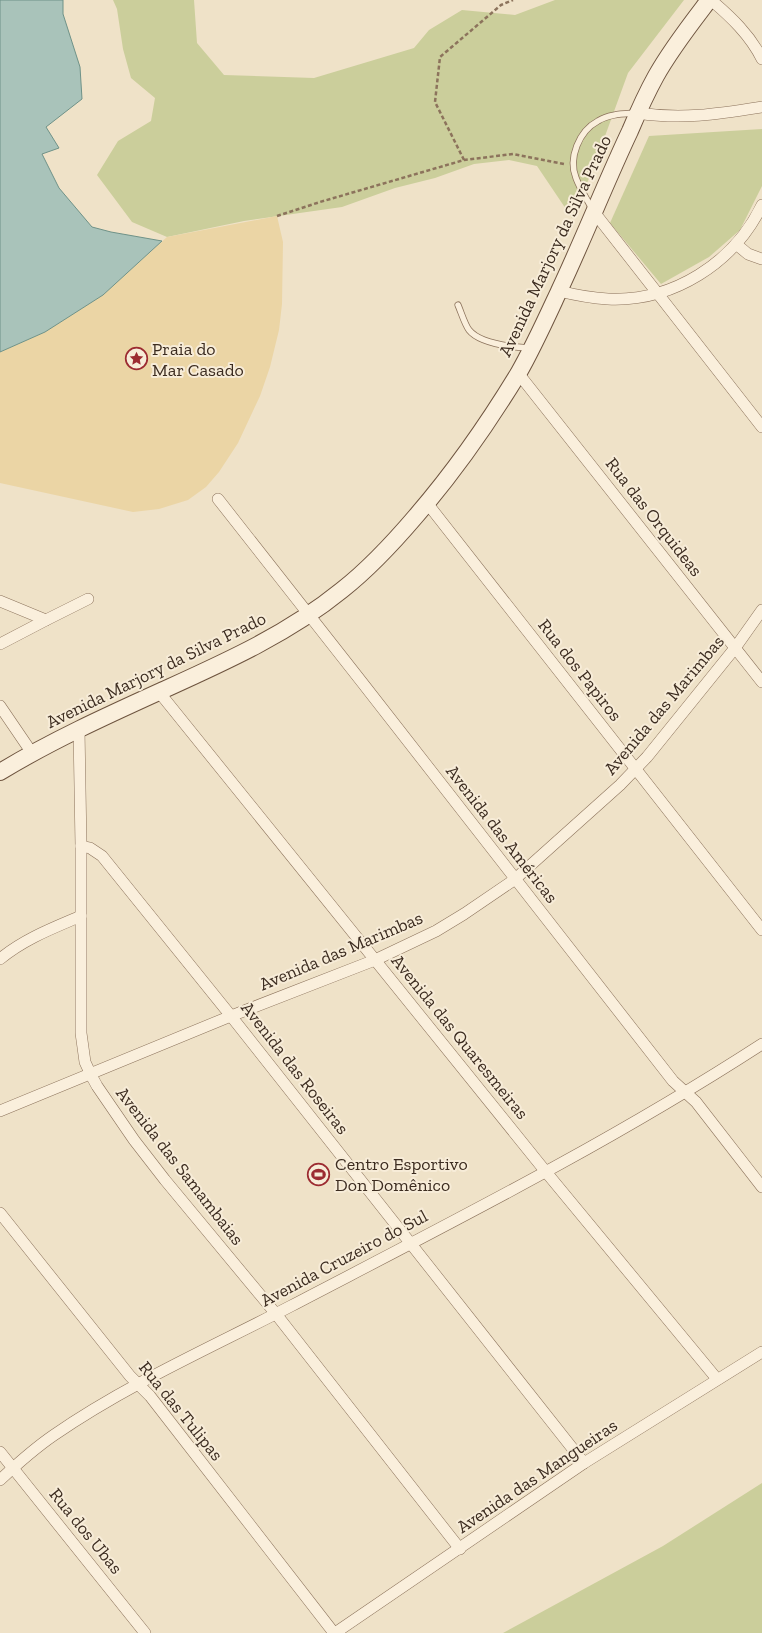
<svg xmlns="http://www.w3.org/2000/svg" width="762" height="1633" font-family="'Zilla Slab',serif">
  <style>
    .green { fill: #cbce9b }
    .sand { fill: #ebd5a5 }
    .water { fill: #a9c3ba; stroke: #6f9288 }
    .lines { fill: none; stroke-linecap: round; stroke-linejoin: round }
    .service-casing { stroke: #8c735c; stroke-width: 7 }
    .minor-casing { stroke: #8c735c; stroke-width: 12 }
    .secondary-casing { stroke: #6e543f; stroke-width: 18 }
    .path { stroke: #8c735c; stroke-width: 2.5; stroke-dasharray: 4 2.5; stroke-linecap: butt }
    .service { stroke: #faefdc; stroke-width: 5.5 }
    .minor { stroke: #faefdc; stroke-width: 11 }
    .secondary { stroke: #faefdc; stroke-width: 16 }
    .labels { text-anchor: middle; stroke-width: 4; stroke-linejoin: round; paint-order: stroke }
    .street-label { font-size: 18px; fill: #3c2c20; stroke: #f7ecd8 }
    .poi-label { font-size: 18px; fill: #3c2c20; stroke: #f7ecd8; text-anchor: start }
  </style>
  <rect width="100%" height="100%" fill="#efe2c8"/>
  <g class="green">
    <path d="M 113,0 L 194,0 L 197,43 L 224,75 L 314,78 L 414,48 L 429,30 L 462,10 L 515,15 L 555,0 L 684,0 L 628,73 L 593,169 L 572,218 L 537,166 L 509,160 L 474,164 L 435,178 L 395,188 L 342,207 L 244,221 L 167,237 L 132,222 L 97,175 L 118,141 L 151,121 L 155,98 L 131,78 L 123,49 L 117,9 Z"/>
    <path d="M 762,129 L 762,186 L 740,230 L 709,257 L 661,284 L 610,223 L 649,136 Z"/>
    <path d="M 762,1483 L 762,1633 L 503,1633 L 663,1546 Z"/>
  </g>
  <path class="sand" d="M 277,216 L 283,242 L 282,304 L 279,330 L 270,367 L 260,396 L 238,443 L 219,472 L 206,487 L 188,500 L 159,509 L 133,512 L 0,483 L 0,352 L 45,332 L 103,295 L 167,237 Z"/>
  <path class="water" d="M 0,0 L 63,0 L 63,14 L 80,67 L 82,99 L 46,127 L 59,148 L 42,154 L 59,188 L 92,227 L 111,232 L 162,241 L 103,295 L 45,332 L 0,352 Z"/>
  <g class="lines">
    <defs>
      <g id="service">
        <path d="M 592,209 C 587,199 580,189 576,178 C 568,158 579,131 598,121 C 609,114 623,114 636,113"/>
        <path d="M 458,305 C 461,312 465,325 469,330 C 480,344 513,347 529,348"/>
      </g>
      <g id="minor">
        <path d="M 711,0 C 731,17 750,35 762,59"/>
        <path d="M 638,113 C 682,120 718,114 762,107"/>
        <path d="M 594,212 L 762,427"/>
        <path d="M 736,244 L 748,254 L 762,259"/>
        <path d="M 559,291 C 575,295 591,298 608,299 C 673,302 734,263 762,205"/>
        <path d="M 518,373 L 762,682"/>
        <path d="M 218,499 C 371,692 521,888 673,1081 L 696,1102 L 762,1187"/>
        <path d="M 427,503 L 762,930"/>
        <path d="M 0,601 L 46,620"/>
        <path d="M 0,644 L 46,620 L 88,599"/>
        <path d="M 159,692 L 546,1172 L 717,1379"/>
        <path d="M 0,706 L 32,753"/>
        <path d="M 79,729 L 81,846 L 81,1033 L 85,1062 L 91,1075 L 97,1086 L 134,1140 L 165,1180 L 276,1314 L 460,1549"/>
        <path d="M 81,846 L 90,848 L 102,856 L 231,1016 L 584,1463"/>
        <path d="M 0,959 C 24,939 53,928 81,916"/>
        <path d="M 0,1111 L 231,1016 L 375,960 L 436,931 L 464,914 L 514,880 L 620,785 L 647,757 L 735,648 L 762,610"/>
        <path d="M 0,1213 L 130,1376 L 150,1396 L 334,1633"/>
        <path d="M 0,1452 L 145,1633"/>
        <path d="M 0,1480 C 17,1464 35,1448 54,1435 C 128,1384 212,1347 291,1306 C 450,1223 611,1142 762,1044"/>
        <path d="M 335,1633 L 584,1463 L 762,1352"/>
      </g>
      <path id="secondary" d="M 0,772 C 51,741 106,716 161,691 C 225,662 288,634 342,590 C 370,568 393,543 416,516 C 454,472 487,425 518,374 C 533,348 546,319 559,291 C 584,238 605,184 630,131 C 638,112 646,94 656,76 C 671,49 690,25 709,0"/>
    </defs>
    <use href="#service" class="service-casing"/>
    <use href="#minor" class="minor-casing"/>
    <use href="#secondary" class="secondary-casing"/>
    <g class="path">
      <path d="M 464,160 L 435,102 L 440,57 L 501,5 L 513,0"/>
      <path d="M 277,216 L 320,202 L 464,160 L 513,154 L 564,164"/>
    </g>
    <use href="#service" class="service"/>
    <use href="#minor" class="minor"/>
    <use href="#secondary" class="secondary"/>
  </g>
  <defs>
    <symbol id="sight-ring" viewBox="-11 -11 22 22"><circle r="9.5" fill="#f7ecd8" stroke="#9c2b31" stroke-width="1.5"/><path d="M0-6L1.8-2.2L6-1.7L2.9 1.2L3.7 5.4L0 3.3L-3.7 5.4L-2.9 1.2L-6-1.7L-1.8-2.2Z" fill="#9c2b31"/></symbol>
    <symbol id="stadium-ring" viewBox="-11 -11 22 22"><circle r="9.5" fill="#f7ecd8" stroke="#9c2b31" stroke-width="1.5"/><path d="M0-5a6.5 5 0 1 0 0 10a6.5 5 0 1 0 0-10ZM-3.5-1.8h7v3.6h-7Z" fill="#9c2b31"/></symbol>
  </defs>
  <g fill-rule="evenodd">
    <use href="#sight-ring" x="124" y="346" width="25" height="25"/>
    <use href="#stadium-ring" x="306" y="1162" width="25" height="25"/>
  </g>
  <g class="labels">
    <g class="street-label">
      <text transform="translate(555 246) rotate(-65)" y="6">Avenida Marjory da Silva Prado</text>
      <text transform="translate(654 517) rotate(52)" y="6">Rua das Orquideas</text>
      <text transform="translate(156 670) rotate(-26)" y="6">Avenida Marjory da Silva Prado</text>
      <text transform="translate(580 670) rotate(52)" y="6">Rua dos Papiros</text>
      <text transform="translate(664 705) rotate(-50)" y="6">Avenida das Marimbas</text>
      <text transform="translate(502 834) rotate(52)" y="6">Avenida das Américas</text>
      <text transform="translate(341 951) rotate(-23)" y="6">Avenida das Marimbas</text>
      <text transform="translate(460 1037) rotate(51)" y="6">Avenida das Quaresmeiras</text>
      <text transform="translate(295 1068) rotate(52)" y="6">Avenida das Roseiras</text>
      <text transform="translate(180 1166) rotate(52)" y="6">Avenida das Samambaias</text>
      <text transform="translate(344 1258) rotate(-28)" y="6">Avenida Cruzeiro do Sul</text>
      <text transform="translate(181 1411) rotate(51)" y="6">Rua das Tulipas</text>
      <text transform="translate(537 1476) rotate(-34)" y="6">Avenida das Mangueiras</text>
      <text transform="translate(86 1531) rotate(51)" y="6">Rua dos Ubas</text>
    </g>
    <g class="poi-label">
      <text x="152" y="355">Praia do<tspan x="152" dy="21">Mar Casado</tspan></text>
      <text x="335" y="1170">Centro Esportivo<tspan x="335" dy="21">Don Domênico</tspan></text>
    </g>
  </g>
</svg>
